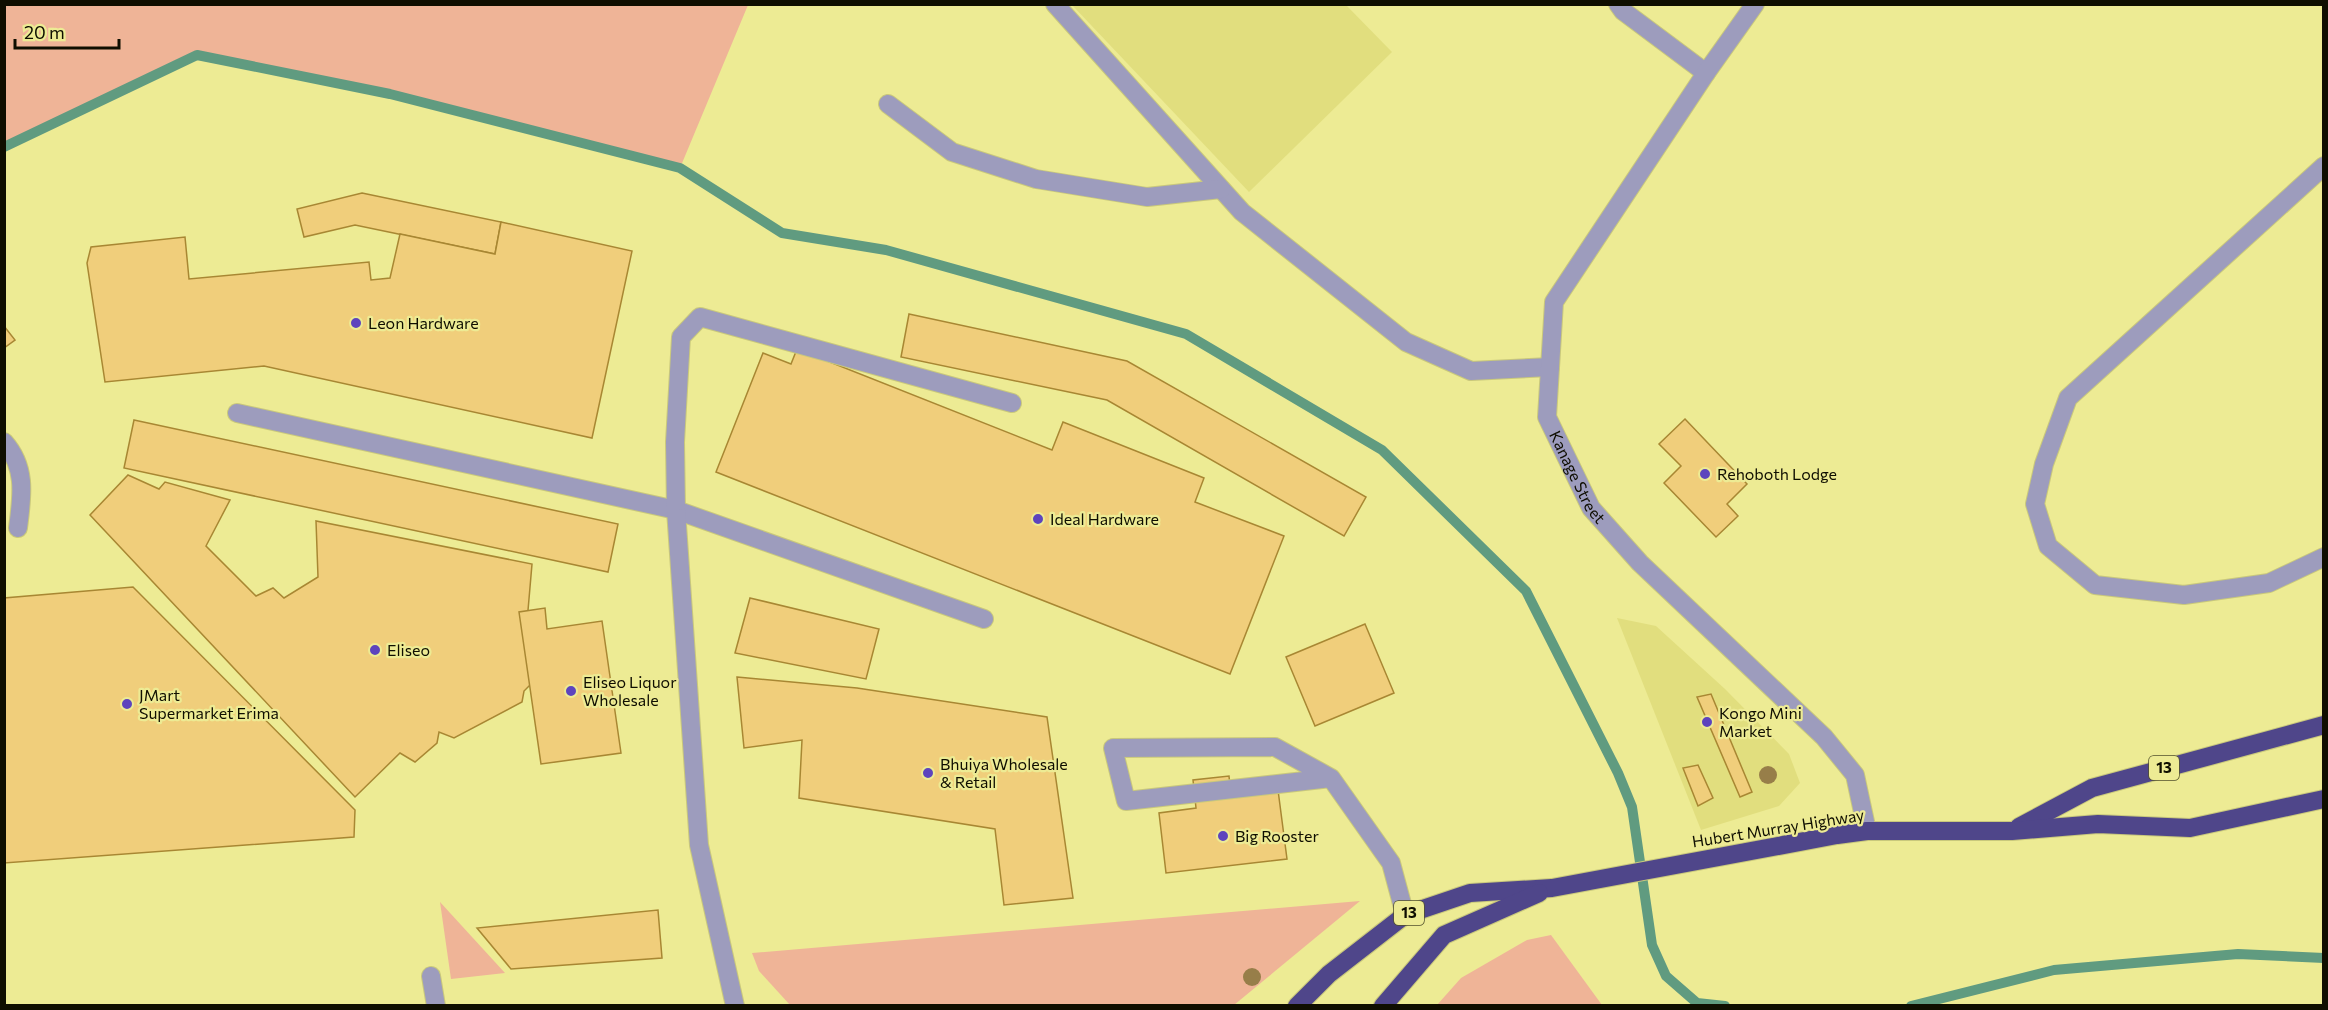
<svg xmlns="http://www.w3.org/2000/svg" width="2328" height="1010" font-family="Commissioner,sans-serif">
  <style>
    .built { fill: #e1de7e }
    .green { fill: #efb497 }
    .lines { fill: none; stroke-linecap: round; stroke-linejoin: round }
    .stream { stroke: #609b80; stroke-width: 10 }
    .building { fill: #f0ce7b; stroke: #a88733; stroke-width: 1.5 }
    .minor-casing { stroke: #c9c87c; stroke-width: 20 }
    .highway-casing { stroke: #c9c87c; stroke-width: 20 }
    .minor { stroke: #9d9cbd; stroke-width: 18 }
    .highway { stroke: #4f468a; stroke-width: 18 }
    .tree { fill: #977e49 }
    .poi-dot { fill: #5d44bd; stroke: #edeb94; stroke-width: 2 }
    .labels { text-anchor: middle; stroke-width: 4.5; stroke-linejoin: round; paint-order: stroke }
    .shield { fill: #edeb94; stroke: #52502c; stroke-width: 1.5 }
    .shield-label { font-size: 15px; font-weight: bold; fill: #0f0e00 }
    .poi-label { font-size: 16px; fill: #0f0e00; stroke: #edeb94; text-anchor: start }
    .street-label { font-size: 16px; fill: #0f0e00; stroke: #edeb94 }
  </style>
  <rect width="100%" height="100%" fill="#edeb94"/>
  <g class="built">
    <path d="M 1072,5 L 1346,5 L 1392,52 L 1249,192 Z"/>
    <path d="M 1617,618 L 1656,626 L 1725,689 L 1789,754 L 1800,783 L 1779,806 L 1701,830 Z"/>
  </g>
  <g class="green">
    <path d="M 5,4 L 748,4 L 748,5 L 680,168 L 390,94 L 197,55 L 5,147 Z"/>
    <path d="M 1360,901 L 1234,1005 L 790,1005 L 759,971 L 752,953 Z"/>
    <path d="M 440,902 L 505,973 L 451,979 Z"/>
    <path d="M 1551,935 L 1602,1005 L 1437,1005 L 1461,978 L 1527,940 Z"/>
  </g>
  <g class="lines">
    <g class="stream">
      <path d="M 4,147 L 197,55 L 390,94 L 680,168 L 782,233 L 886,250 L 1186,334 L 1382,450 L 1526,591 L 1618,773 L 1632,807 L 1652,945 L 1666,976 L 1697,1003 L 1725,1006"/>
      <path d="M 1911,1006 L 2054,970 L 2238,954 L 2324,958"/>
    </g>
  </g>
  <g class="building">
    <path d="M 362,193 L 501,222 L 495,254 L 355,225 L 304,237 L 297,209 Z"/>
    <path d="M 501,222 L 632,251 L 592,438 L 264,366 L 105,382 L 87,263 L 91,247 L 185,237 L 189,279 L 369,262 L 371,280 L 390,278 L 400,234 L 495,254 Z"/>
    <path d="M 909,314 L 1127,361 L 1366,497 L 1344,536 L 1107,400 L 901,357 Z"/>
    <path d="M 4,326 L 15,340 L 4,348 Z"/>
    <path d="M 797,349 L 1052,450 L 1063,422 L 1204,478 L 1195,502 L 1284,536 L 1230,674 L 716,472 L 763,353 L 791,364 Z"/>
    <path d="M 1685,419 L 1747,484 L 1727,504 L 1738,516 L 1716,537 L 1664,483 L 1681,466 L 1659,444 Z"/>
    <path d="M 134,420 L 618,524 L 608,572 L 124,468 Z"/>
    <path d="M 128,475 L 159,489 L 165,482 L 230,500 L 206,546 L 256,596 L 273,588 L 284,598 L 318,577 L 316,521 L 532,564 L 527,622 L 536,679 L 524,691 L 522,702 L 454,738 L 439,732 L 437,743 L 415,762 L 400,753 L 355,797 L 90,515 Z"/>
    <path d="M 133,587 L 355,810 L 354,837 L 4,863 L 4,598 Z"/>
    <path d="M 750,598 L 879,629 L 866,679 L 735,653 Z"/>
    <path d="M 545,608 L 547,629 L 602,621 L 621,753 L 541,764 L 519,612 Z"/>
    <path d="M 1365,624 L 1394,693 L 1315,726 L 1286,657 Z"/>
    <path d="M 737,677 L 857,688 L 1047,717 L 1073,898 L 1004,905 L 995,829 L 799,798 L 802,740 L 744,748 Z"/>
    <path d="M 1711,694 L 1752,792 L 1740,797 L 1697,697 Z"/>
    <path d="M 1698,765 L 1713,798 L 1698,806 L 1683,768 Z"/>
    <path d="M 1229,776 L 1231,796 L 1278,790 L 1287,859 L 1166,873 L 1159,813 L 1196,808 L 1193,780 Z"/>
    <path d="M 658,910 L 662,958 L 511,969 L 477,928 Z"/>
  </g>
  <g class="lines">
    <defs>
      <g id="minor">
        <path d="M 1055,4 L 1242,212 L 1406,342 L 1471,371 L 1550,367"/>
        <path d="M 1618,4 L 1623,11 L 1706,73"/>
        <path id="s1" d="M 1755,4 L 1706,73 L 1554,302 L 1547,417 L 1591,508 L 1640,563 L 1824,737 L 1855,775 L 1867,831"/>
        <path d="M 888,104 L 952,152 L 1036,179 L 1147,197 L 1221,189"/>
        <path d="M 2324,166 L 2068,398 L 2044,464 L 2035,504 L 2048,546 L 2095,585 L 2184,595 L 2269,583 L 2324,557"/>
        <path d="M 237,413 L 676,510 L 984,619"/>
        <path d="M 4,442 C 27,468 22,496 18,528"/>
        <path d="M 1331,778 L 1126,801 L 1113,748 L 1275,747 L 1331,778 L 1391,863 L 1405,915"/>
        <path d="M 431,976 L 436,1006"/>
        <path d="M 735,1006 L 699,845 L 676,510 L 675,442 L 681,337 L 700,317 L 1012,403"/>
      </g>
      <g id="highway">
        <path d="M 2019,827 L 2092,788 L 2324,725"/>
        <path d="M 1297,1006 L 1329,974 L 1405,915 L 1470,893 L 1552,888 L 1837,835 L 1867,831 L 2012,831 L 2098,824 L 2190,828 L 2324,799"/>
        <path d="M 1383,1006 L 1444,935 L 1539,893"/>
      </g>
    </defs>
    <use href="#minor" class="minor-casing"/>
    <use href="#highway" class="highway-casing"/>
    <use href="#minor" class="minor"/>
    <use href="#highway" class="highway"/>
  </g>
  <g class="tree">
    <circle cx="1768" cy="775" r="9"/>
    <circle cx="1252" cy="977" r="9"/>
  </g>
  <g class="poi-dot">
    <circle cx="356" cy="323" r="6"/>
    <circle cx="1705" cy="474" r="6"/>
    <circle cx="1038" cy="519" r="6"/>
    <circle cx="375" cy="650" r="6"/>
    <circle cx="571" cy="691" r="6"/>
    <circle cx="127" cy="704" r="6"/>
    <circle cx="1707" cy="722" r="6"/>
    <circle cx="928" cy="773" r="6"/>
    <circle cx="1223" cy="836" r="6"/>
  </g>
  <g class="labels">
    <g class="shield">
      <rect x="2149" y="756" width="30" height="24" rx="4.5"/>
      <rect x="1394" y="901" width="30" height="24" rx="4.5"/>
    </g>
    <g class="shield-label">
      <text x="2164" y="773">13</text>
      <text x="1409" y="918">13</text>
    </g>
    <g class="poi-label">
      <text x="368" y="329">Leon Hardware</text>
      <text x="1717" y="480">Rehoboth Lodge</text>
      <text x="1050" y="525">Ideal Hardware</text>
      <text x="387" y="656">Eliseo</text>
      <text x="583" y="688">Eliseo Liquor<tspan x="583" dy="18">Wholesale</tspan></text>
      <text x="139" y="701">JMart<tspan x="139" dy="18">Supermarket Erima</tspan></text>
      <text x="1719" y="719">Kongo Mini<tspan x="1719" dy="18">Market</tspan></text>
      <text x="940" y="770">Bhuiya Wholesale<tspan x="940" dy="18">&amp; Retail</tspan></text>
      <text x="1235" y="842">Big Rooster</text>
    </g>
    <g class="street-label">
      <text dy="6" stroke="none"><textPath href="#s1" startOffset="542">Kanage Street</textPath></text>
      <text transform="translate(1778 828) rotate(-9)" y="6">Hubert Murray Highway</text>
    </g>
  </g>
  <rect width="2328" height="1010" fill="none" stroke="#0f0e00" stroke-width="12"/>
  <path d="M15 39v9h104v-9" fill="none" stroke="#0f0e00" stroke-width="3"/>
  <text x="24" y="39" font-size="18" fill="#0f0e00" stroke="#edeb94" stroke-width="4.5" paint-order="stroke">20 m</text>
</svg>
